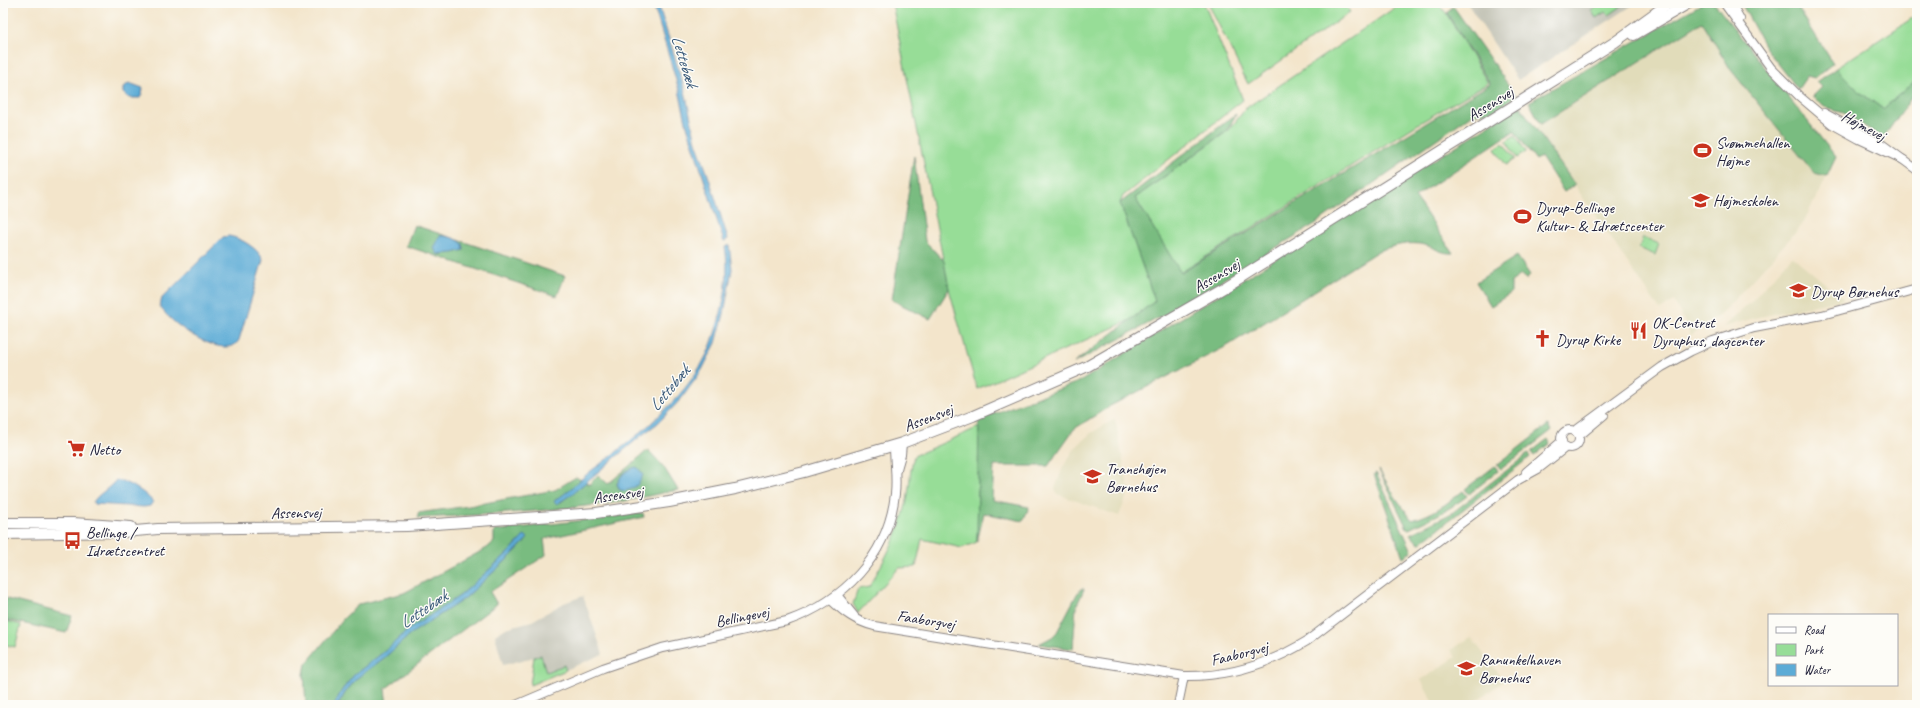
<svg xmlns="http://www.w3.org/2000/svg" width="1920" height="708" font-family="Caveat,sans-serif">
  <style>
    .built { fill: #e1dcba }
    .industrial { fill: #c5c5b8 }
    .green { fill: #97dd97; stroke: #5c8069 }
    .forest { fill: #79bc80; stroke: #4e6f5e; fill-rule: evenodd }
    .water { fill: #5cabd6; stroke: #3f6688 }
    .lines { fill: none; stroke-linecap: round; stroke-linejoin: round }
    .minor-casing { stroke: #8a8483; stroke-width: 10 }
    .major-casing { stroke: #8a8483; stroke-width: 12 }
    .minor { stroke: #fff; stroke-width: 8 }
    .major { stroke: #fff; stroke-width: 10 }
    .labels { text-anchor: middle; stroke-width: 3; stroke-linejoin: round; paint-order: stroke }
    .street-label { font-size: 16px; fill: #22223b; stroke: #fdfcf7 }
    .poi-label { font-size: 16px; fill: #22223b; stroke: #fdfcf7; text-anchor: start }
    .water-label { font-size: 17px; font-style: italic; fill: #395979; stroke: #fdfcf7 }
  </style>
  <rect width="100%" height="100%" fill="#fdfcf7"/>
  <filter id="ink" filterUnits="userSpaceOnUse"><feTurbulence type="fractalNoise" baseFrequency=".025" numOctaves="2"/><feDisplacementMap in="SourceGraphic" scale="8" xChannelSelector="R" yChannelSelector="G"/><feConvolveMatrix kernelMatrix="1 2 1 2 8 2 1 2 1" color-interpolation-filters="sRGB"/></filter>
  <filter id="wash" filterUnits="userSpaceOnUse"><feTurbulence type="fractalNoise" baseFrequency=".012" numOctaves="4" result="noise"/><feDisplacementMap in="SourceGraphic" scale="16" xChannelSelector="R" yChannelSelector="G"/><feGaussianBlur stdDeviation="0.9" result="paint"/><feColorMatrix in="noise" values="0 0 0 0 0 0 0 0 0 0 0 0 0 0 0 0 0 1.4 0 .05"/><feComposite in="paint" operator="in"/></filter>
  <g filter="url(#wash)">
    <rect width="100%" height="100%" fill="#f3e5cb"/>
    <g class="built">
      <path d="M 1702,22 L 1730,68 L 1814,173 L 1827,176 L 1802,225 L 1721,314 L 1691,335 L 1674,301 L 1660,310 L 1536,129 L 1541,123 Z"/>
      <path d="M 1792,256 L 1844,299 L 1750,319 L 1724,327 L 1751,302 Z"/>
      <path d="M 1115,419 L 1128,487 L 1130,487 L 1119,516 L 1057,494 L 1055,489 L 1063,467 L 1075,448 L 1091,433 Z"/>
      <path d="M 1471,637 L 1504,681 L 1470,705 L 1435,705 L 1421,680 L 1456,657 L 1451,650 Z"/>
    </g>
    <g class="industrial">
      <path d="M 1467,3 L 1636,3 L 1518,80 Z"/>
      <path d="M 583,596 L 603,654 L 533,684 L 531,681 L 534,657 L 503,665 L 495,635 L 506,628 L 532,621 L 564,603 Z"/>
    </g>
    <g class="green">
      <path d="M 892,3 L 1204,3 L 1243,100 L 1123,196 L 1120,203 L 1155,301 L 1130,320 L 977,389 L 949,289 Z"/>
      <path d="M 1208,3 L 1344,3 L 1350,12 L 1248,84 Z"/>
      <path d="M 1402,3 L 1438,3 L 1446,13 L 1488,83 L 1423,121 L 1180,273 L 1135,198 L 1229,130 L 1246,108 Z"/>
      <path d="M 1602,3 L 1627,3 L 1609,15 L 1605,12 L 1596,18 L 1591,10 Z"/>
      <path d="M 1917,15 L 1917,79 L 1883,109 L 1861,93 L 1836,68 Z"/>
      <path d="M 1515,135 L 1526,152 L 1517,158 L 1506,141 Z"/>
      <path d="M 1503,143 L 1515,159 L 1506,165 L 1495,149 Z"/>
      <path d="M 1643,237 L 1659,244 L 1655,255 L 1639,248 Z"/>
      <path d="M 979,427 L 977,542 L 962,548 L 922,539 L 916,567 L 899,568 L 858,613 L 853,604 L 858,589 L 869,587 C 884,561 899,534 906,505 C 910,489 909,473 914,456 Z"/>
      <path d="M 3,620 L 21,625 L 15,647 L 3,644 Z"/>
      <path d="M 541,655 L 546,672 L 564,665 L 566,670 L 530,685 L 534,657 Z"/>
    </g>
    <g class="forest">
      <path d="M 1703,3 L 1714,3 L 1836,157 L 1827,176 L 1814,173 L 1731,70 L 1702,22 L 1541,124 L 1529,102 Z"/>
      <path d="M 1741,3 L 1795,3 L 1833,63 L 1815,78 L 1807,76 L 1798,89 L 1765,47 Z"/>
      <path d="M 1453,6 L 1516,96 L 1496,110 L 1471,115 L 1315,224 L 1166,314 L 1074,363 L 1155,301 L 1120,203 L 1236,114 L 1227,131 L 1135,198 L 1181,273 L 1490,84 L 1447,13 Z"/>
      <path d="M 1836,68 L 1861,93 L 1883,109 L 1917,79 L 1917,93 L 1912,97 L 1883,138 L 1844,113 L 1829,109 L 1812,97 L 1822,87 L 1817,82 Z"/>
      <path d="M 1520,106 L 1575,185 L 1564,192 L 1541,157 L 1536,160 L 1514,131 L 1415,197 L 1453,253 C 1442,254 1436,248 1425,245 C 1409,241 1393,246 1378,251 L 1229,345 L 1110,406 L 1074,429 L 1048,466 L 994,466 L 992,500 L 1029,507 L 1023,521 L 984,513 L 977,542 L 979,419 L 1081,381 Z"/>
      <path d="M 914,156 L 925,241 L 944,261 L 949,289 L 930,319 L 892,300 Z"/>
      <path d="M 414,225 L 565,276 L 557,296 L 406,246 ZM 460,241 L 463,244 L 464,250 L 439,255 Z"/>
      <path d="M 1517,256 L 1530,275 L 1526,279 L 1521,275 L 1511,282 L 1511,293 L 1491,306 L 1476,282 Z"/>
      <path d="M 1548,425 L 1551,431 L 1501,469 L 1497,465 Z"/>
      <path d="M 1548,439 L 1550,443 L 1534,456 L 1531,452 Z"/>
      <path d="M 648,450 L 663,466 L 678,490 C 658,493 639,499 619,502 C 552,511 485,515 418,518 L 418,513 L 469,506 L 555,490 L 576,477 L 581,480 L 570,490 L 555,501 L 561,502 L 586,482 L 589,485 L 598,475 L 608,484 ZM 623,473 L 639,483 L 628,490 L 620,490 L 617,484 Z"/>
      <path d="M 1528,454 L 1530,457 L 1419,544 L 1410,534 L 1452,513 Z"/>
      <path d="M 1495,466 L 1498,471 L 1469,494 L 1465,489 Z"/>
      <path d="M 1379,470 L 1396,498 L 1412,520 C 1434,514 1445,505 1463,491 L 1467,496 C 1449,510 1430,519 1409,529 L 1407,528 Z"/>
      <path d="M 1376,473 L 1412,551 L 1403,557 L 1374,474 Z"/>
      <path d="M 643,513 L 644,517 L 544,539 L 546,555 L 490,592 L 497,604 L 385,689 L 387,705 L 338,705 L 345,693 L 357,678 L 384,658 L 412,633 L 464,599 L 512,555 L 528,538 L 525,535 L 509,552 L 461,595 L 425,620 L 354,675 L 342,690 L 334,705 L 306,705 L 304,674 L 306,664 L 344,618 L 359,604 L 404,593 L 487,548 L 494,542 L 494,531 Z"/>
      <path d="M 1081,589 L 1084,589 L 1076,607 L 1073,649 L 1039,644 L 1052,637 L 1057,632 L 1077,594 Z"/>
      <path d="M 3,598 L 72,616 L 66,633 L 3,619 Z"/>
    </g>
    <g class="water">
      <path d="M 653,3 L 658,3 L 685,91 L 696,142 L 708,175 L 728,239 L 724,242 L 687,126 L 679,90 Z"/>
      <path d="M 129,83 L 143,88 L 142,94 L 140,98 L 129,98 L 123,93 L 123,88 Z"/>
      <path d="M 229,236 C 241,238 259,249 263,260 L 239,340 C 226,363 168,323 160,306 L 162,298 L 223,237 Z"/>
      <path d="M 440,236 C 447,235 458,239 463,244 L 464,250 L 453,253 L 437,254 L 434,248 Z"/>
      <path d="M 729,245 L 732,269 L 724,314 L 716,343 L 702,370 L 682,398 L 658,423 L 642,435 L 572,494 L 557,504 L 554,501 C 569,492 579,480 592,470 C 633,440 684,401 707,354 C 713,342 716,329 720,316 C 726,294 729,270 725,247 Z"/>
      <path d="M 637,467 L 643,474 C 641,484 631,493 620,490 L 617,484 C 621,475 626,469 637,467 Z"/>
      <path d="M 116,480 C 130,483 144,491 153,502 L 150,506 L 144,507 L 94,504 L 93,502 C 99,493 109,489 116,480 Z"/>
      <path d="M 525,535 L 528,538 L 512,555 L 464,599 L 412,633 L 384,658 L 357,678 L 345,693 L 338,705 L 334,705 L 342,690 L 354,675 L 385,651 L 408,630 L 461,595 L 509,552 Z"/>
    </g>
  </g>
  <g filter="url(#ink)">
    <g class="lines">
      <defs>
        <g id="minor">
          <path d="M 1724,3 L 1771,68 L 1799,96 L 1832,124 L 1859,139 L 1904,160"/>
          <path d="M 1731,3 L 1740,19"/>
          <path d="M 1824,113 L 1883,145 L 1917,170"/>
          <circle cx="1570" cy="439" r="9"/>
          <path d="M 1575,431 L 1662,367 L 1691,351 L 1713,341 L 1754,328 L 1822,315 L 1917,289"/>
          <path d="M 1579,436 L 1604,415"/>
          <path d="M 897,469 L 901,455 L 902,443"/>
          <path d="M 1526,472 L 1562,441"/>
          <path d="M 837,595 L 854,616"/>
          <path d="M 831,600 C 845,613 855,621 874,626 L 1184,676 C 1229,677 1268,665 1307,641 L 1518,480 L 1538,469 L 1566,447"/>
          <path d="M 516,705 L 603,668 L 662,648 L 787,621 C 844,601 888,556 895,494 C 897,477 894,462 894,445"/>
          <path d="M 1178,705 L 1184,676"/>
        </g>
        <g id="major">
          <path d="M 1634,35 L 1689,3"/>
          <path d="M 3,523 L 73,523 L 131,527"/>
          <path d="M 3,534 L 124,532 L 158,529 L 407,526 L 596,513 L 669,502 L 735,489 L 804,472 L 902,443 L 973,416 L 1088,366 L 1227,286 L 1615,42 L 1669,3"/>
        </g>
      </defs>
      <use href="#minor" class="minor-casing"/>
      <use href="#major" class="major-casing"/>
      <use href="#minor" class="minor"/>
      <use href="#major" class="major"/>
    </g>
  </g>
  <defs>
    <symbol id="stadium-bare" viewBox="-9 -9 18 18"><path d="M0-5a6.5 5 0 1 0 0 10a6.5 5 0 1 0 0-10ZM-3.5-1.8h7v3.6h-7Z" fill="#c8321e" stroke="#fdfcf7" stroke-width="2.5" paint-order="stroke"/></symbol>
    <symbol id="school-bare" viewBox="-9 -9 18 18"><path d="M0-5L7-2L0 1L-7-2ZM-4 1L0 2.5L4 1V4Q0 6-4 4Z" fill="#c8321e" stroke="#fdfcf7" stroke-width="2.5" paint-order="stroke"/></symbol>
    <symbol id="restaurant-bare" viewBox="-9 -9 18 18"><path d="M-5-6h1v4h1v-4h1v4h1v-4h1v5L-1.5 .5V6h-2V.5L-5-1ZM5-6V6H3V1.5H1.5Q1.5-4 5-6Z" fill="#c8321e" stroke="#fdfcf7" stroke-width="2.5" paint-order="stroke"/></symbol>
    <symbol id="church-bare" viewBox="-9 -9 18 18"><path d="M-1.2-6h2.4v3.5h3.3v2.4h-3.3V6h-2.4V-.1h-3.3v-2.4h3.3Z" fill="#c8321e" stroke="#fdfcf7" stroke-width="2.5" paint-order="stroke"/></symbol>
    <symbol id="supermarket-bare" viewBox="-9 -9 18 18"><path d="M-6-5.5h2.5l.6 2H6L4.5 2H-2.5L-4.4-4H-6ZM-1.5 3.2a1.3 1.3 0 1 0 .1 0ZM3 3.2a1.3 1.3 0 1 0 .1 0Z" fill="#c8321e" stroke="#fdfcf7" stroke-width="2.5" paint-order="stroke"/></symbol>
    <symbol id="bus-bare" viewBox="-9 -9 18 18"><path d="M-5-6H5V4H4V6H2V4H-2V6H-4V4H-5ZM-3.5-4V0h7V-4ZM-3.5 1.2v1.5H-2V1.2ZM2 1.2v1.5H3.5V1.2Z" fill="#c8321e" stroke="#fdfcf7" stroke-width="2.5" paint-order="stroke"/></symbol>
  </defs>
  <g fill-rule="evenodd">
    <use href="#stadium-bare" x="1690" y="138" width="25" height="25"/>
    <use href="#school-bare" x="1688" y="188" width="25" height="25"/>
    <use href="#stadium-bare" x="1510" y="204" width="25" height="25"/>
    <use href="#school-bare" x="1786" y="278" width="25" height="25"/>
    <use href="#restaurant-bare" x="1626" y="318" width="25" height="25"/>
    <use href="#church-bare" x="1530" y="326" width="25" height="25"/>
    <use href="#supermarket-bare" x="64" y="436" width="25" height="25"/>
    <use href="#school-bare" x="1080" y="464" width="25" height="25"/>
    <use href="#bus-bare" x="60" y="528" width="25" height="25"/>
    <use href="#school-bare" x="1454" y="656" width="25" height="25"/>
  </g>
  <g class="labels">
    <g class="street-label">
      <text transform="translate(1490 103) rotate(-32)" y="6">Assensvej</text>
      <text transform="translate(1864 125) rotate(28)" y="6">Højmevej</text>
      <text transform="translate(1216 275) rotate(-31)" y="6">Assensvej</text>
      <text transform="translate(928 417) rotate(-21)" y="6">Assensvej</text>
      <text transform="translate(618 494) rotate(-8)" y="6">Assensvej</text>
      <text transform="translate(296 512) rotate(-1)" y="6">Assensvej</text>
      <text transform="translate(742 616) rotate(-11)" y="6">Bellingevej</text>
      <text transform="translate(926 619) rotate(9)" y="6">Faaborgvej</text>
      <text transform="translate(1239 653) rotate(-14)" y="6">Faaborgvej</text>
    </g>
    <g class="poi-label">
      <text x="1716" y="148">Svømmehallen<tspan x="1716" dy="18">Højme</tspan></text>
      <text x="1713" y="206">Højmeskolen</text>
      <text x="1536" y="213">Dyrup-Bellinge<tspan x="1536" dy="18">Kultur- &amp; Idrætscenter</tspan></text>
      <text x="1811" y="297">Dyrup Børnehus</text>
      <text x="1652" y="328">OK-Centret<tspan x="1652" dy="18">Dyruphus, dagcenter</tspan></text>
      <text x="1556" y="345">Dyrup Kirke</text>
      <text x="89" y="455">Netto</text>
      <text x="1106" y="474">Tranehøjen<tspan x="1106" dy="18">Børnehus</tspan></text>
      <text x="86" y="538">Bellinge /<tspan x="86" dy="18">Idrætscentret</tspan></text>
      <text x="1479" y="665">Ranunkelhaven<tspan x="1479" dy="18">Børnehus</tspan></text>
    </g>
    <g class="water-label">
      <text transform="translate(685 61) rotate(73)" y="6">Lettebæk</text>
      <text transform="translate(669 388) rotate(-50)" y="6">Lettebæk</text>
      <text transform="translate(423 609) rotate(-34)" y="6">Lettebæk</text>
    </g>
  </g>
  <rect width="1920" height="708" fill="none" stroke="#fdfcf7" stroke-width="16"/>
  <rect x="1768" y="614" width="130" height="72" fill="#fdfcf7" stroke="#a5a5ac"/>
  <rect x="1776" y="627" width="20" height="6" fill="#ffffff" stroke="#a5a5ac"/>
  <text x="1804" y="634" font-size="12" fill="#22223b">Road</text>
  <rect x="1776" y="644" width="20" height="12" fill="#97dd97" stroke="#a5a5ac"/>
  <text x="1804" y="654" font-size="12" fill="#22223b">Park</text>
  <rect x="1776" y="664" width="20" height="12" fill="#5cabd6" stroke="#a5a5ac"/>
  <text x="1804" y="674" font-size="12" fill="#22223b">Water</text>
</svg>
